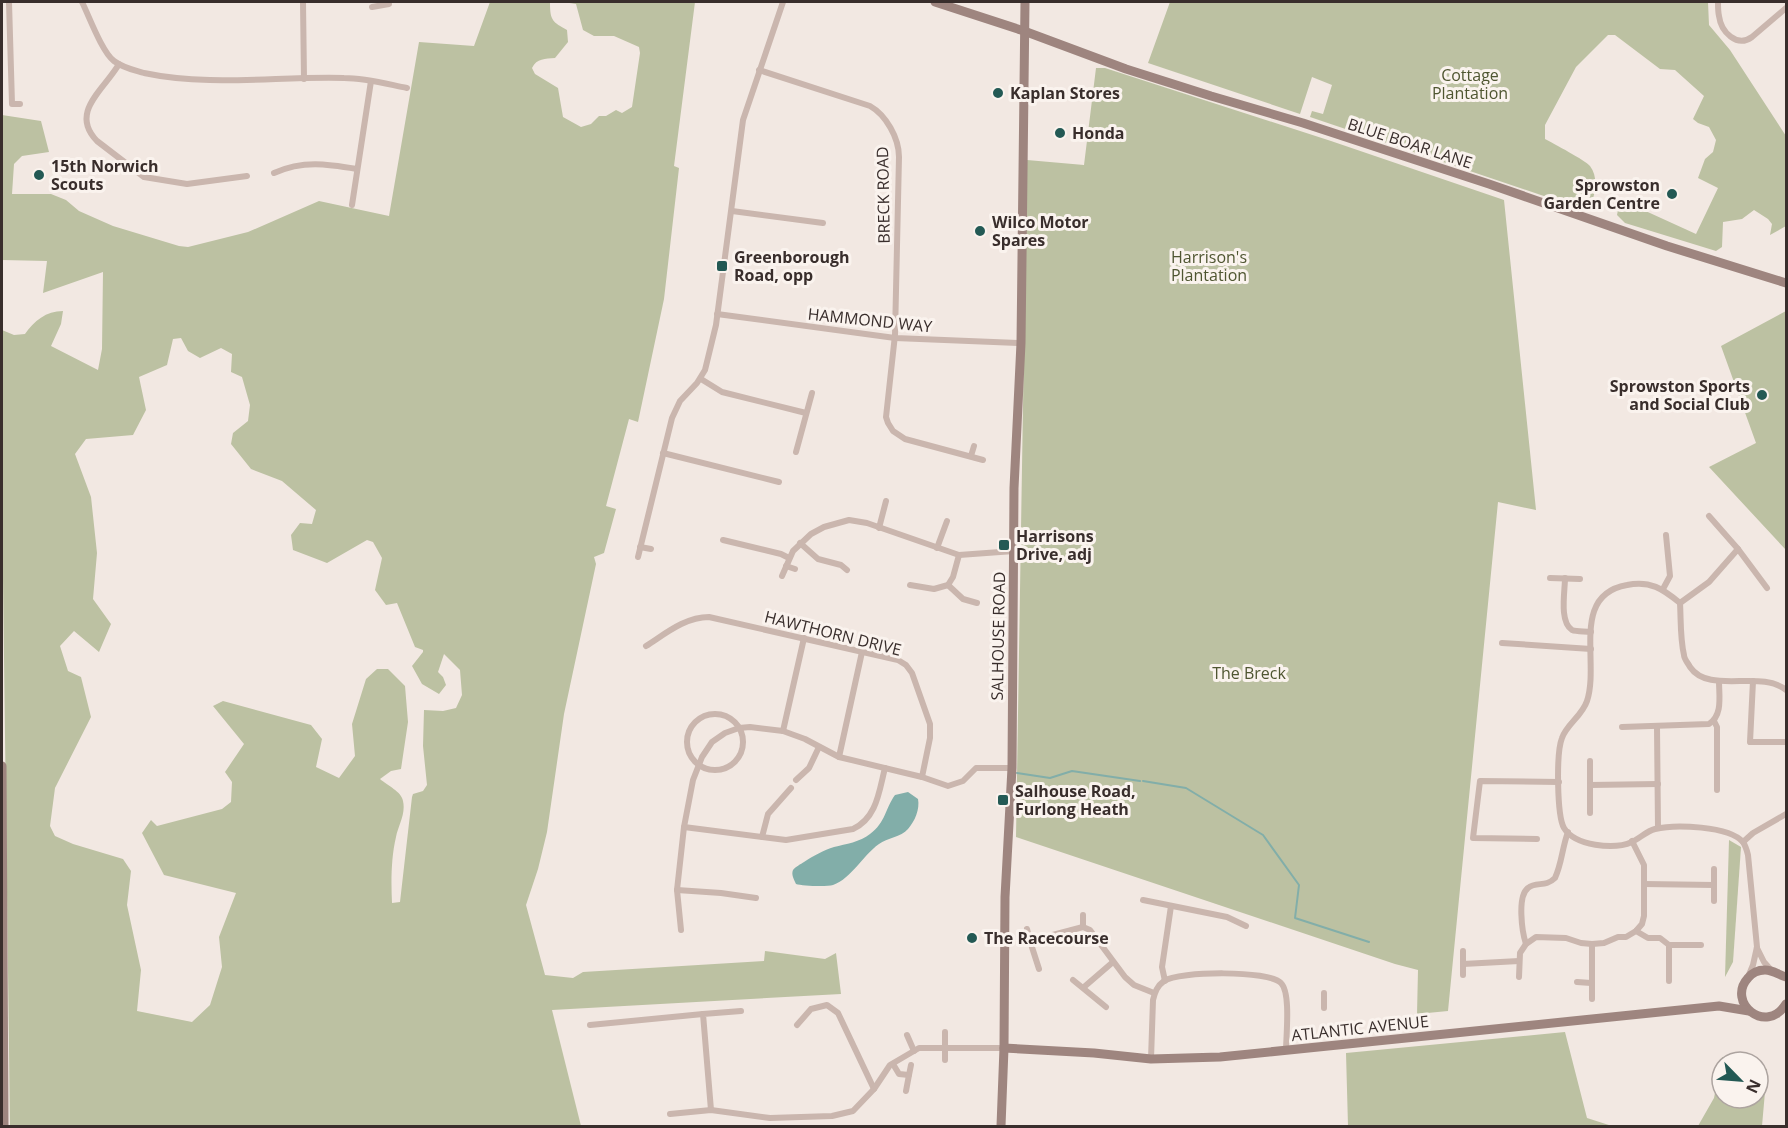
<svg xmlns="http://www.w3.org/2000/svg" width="1788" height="1128" font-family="'Open Sans',sans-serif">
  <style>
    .green { fill: #bcc1a2; fill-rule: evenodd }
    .water { fill: #82aea9 }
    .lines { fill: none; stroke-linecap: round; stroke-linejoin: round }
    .stream { stroke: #82aea9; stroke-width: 2 }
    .street { stroke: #cab6ae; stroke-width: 6 }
    .secondary { stroke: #9e857f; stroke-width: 9 }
    .poi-dot { fill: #235954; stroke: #faf3ee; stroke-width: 2 }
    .labels { text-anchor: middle; stroke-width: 6; stroke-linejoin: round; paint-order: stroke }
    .park-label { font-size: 16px; fill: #4f5631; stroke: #faf3ee }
    .poi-label { font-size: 16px; font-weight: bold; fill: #392e2c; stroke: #faf3ee; text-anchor: start }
    .street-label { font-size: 16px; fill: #392e2c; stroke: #faf3ee }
  </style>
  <rect width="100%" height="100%" fill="#f2e8e2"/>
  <g class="green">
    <path d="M 490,2 L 553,2 L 550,3 C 550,21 553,22 567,30 L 568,42 L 555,58 C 545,59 537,58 532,68 L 535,74 L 558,88 L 563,117 L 581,127 L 591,124 L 599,116 L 606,116 L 616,110 L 622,113 L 632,107 L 640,53 L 639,47 L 614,36 L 594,36 L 583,30 L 576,4 L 563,2 L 695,2 L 674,166 L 679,168 L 664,299 L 638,422 L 629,419 L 606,506 L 616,509 L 604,553 L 594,557 L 596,564 L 564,714 L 547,832 L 538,869 L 526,905 L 545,975 L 573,978 L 583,972 L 764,961 L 765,951 L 825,959 L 836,953 L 841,994 L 552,1010 L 581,1126 L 10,1126 L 2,502 L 2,330 L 14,335 L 25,334 C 34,321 46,311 63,311 L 61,324 L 51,346 L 98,370 L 102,349 L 103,272 L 43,293 L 47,261 L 2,260 L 2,115 L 41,121 L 49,152 L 22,156 L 14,164 L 12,194 L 51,194 L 66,200 L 79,211 L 113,226 L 179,246 L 188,247 L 248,232 L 319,201 L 389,216 L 419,42 L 474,46 ZM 181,338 L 188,351 L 200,358 L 221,348 L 232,354 L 231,372 L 242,377 L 250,405 L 248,421 L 233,433 L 231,444 L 251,469 L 282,481 L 316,510 L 312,524 L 300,523 L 291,535 L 293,550 L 327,563 L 367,540 L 373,542 L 382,558 L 375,590 L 386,605 L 397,603 L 415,647 L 423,650 L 423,652 L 412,666 L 422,684 L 439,694 L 446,685 L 443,677 L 438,672 L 444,654 L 460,670 L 462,695 L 456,708 L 443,711 L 424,710 L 423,746 L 427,785 L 423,791 L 413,794 L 412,797 L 400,902 L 392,903 C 391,882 391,858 396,837 C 398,826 406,814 403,801 C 402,792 387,785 380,779 L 391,771 L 401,769 L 408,722 L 405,686 L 388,669 L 377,669 L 366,679 L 352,724 L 355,756 L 339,778 L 316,767 L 322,739 L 311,725 L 223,701 L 213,706 L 244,744 L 225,772 L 232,782 L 231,802 L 222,809 L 157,826 L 151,820 L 142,833 L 164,875 L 236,893 L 219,937 L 222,967 L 210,1005 L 192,1022 L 137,1011 L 141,970 L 127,905 L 131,871 L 123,859 L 73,844 L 55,836 L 50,826 L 55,788 L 91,717 L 81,677 L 68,671 L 60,646 L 74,631 L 99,652 L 111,624 L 93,599 L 97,553 L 91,497 L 75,454 L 86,439 L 133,435 L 146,410 L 139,377 L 167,365 L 173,339 Z"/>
    <path d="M 1170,2 L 1708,2 L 1709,25 L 1730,50 L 1786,136 L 1786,226 L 1770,235 L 1772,224 L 1768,219 L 1754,210 L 1742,219 L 1723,222 L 1722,247 L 1716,251 L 1625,223 L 1617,215 L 1618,210 L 1628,203 L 1696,234 L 1718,188 L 1698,178 L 1705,159 L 1713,152 L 1716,140 L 1709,127 L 1698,123 L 1693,119 L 1704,96 L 1675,70 L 1660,69 L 1615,35 L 1608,35 L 1576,67 L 1545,125 L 1545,139 C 1554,144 1585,160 1590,166 C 1600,179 1594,199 1588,211 L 1310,117 L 1312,111 L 1323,114 L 1332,85 L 1312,77 L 1300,114 L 1148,63 Z"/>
    <path d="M 1096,68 L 1105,68 L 1331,141 L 1504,200 L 1536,510 L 1498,502 L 1448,1011 L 1417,1014 L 1418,970 L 1395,964 L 1016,837 L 1027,160 L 1084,165 Z"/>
    <path d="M 1786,311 L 1786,550 L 1709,467 L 1756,443 L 1721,346 Z"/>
    <path d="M 1729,840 L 1741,847 L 1733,962 L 1725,977 Z"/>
    <path d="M 1565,1032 L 1587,1118 L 1612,1126 L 1348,1126 L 1346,1053 Z"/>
    <path d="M 1722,1057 L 1741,1062 L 1722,1062 L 1722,1098 L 1758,1098 L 1758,1067 L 1767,1069 L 1762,1126 L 1698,1126 L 1714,1098 Z"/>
  </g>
  <path class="water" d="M 908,792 L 918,799 C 920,809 915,821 908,829 C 901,837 887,838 879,844 C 862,856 852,878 833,885 C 827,887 802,886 796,884 C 794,879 791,875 793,870 C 795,867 801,864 804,862 C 813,856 824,850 834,847 C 846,844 860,842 870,834 C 886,822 885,809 895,795 Z"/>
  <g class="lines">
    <g class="stream">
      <path d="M 1017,773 L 1050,778 L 1072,771 L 1140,781"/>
      <path d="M 1143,781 L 1186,788 L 1263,835 L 1299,885 L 1295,918 L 1369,942"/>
    </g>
    <g class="street">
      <path d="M 9,2 L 12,104 L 20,104"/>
      <path d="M 82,2 C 89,16 102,52 114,61 C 123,68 134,70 144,73 C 210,87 278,76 344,78 C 366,78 387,84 407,88"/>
      <path d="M 303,2 L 304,79"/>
      <path d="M 1718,2 C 1718,6 1718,12 1719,16 C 1721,32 1737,48 1752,37 L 1786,8"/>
      <path d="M 372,7 L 389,4 L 388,2"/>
      <path d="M 119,64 C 104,90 69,112 97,141 L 144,177 L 187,184 L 247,176"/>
      <path d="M 759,70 L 870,106 C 886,115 899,138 899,157 L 895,335 L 886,417 L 888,423 L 893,431 L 905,439 L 983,460"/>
      <path d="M 274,173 C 303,160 327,164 357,169"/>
      <path d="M 352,205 L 371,81"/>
      <path d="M 732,211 L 823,223"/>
      <path d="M 717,314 L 895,338 L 1021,343"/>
      <path d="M 701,379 L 722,392 L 806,413"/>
      <path d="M 796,452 L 812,393"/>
      <path d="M 663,453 L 779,482"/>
      <path d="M 971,456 L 974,446"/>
      <path d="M 1709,516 L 1738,549"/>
      <path d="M 879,528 L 886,501"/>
      <path d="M 723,540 L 781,554 L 789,558"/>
      <path d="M 800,543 L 818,559 L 841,565 L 847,570"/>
      <path d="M 640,547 L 651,549"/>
      <path d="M 937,548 L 947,521"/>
      <path d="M 638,557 L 672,418 L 680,401 L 697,383 L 705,370 L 716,325 L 743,120 L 783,2"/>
      <path d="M 786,566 L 795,569"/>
      <path d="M 782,576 L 793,551 L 811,534 L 824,527 L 849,520 L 867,523 L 959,555 L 1014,551"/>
      <path d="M 1550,578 L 1580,579"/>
      <path d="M 1565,578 C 1565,591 1559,622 1572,630 C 1577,632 1585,631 1591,632"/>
      <path d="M 910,585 L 934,589 L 948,585 L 953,577 L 959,555"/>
      <path d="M 948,585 L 963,599 L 977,603"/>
      <path d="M 1663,589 L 1670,576 L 1666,535"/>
      <path d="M 1680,603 L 1709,582 L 1738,549 L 1767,588"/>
      <path d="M 1502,643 L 1591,649"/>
      <path d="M 646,646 C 665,634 685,617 709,617 L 898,660 L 906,665 L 912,673 L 930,724 L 930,738 L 922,777"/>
      <path d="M 1753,681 L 1750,742 L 1786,742"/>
      <circle cx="715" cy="742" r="28"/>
      <path d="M 1714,721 L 1717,727 L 1717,790"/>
      <path d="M 1622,727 L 1709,724 C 1723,715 1719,696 1719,681"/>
      <path d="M 1657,727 L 1658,828"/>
      <path d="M 783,731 L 804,638"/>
      <path d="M 839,757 L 862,652"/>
      <path d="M 1590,761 L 1590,785"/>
      <path d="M 796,780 L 809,768 L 819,747"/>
      <path d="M 1590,813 L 1590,785 L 1658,784"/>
      <path d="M 684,827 L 786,840 L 853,829 C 877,818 879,791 885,768"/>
      <path d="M 762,837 L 768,814 L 791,788"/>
      <path d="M 1537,839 L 1473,838 L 1480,781 L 1559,782"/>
      <path d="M 1743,842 L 1753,833 L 1786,814"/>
      <path d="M 1644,884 L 1714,885"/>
      <path d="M 677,890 L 721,893 L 756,898"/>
      <path d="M 1143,900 L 1227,917 L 1246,926"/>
      <path d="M 1714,901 L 1714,869"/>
      <path d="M 1083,927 L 1083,915"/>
      <path d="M 1027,929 L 1030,941"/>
      <path d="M 681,930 L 677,890 L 684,827 L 693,780 L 702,757 L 712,742 L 725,733 L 739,728 L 750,727 L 783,731 L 805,739 L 839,757 L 922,777 L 948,786 L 963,781 L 976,768 L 1012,768"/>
      <path d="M 1636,931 L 1648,938 L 1660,938 L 1669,945 L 1669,981"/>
      <path d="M 1526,944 C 1522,932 1517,896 1528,888 C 1534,883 1541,885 1547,883 C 1550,882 1553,880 1555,878 C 1562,863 1562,848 1568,832"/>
      <path d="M 1669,945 L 1701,945"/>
      <path d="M 1757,948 L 1764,962 L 1772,971"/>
      <path d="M 1463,951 L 1463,975"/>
      <path d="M 1463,964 L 1519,961"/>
      <path d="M 1039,969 L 1030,941 L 1083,927 L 1090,930 L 1125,977 L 1134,985 L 1154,993"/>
      <path d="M 1519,977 L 1520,953 L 1526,944 L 1536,937 L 1566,938 L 1581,943 L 1592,944 L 1604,943 L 1618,937 L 1626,937 L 1636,931 L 1642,924 L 1644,916 L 1644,865 L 1632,841"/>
      <path d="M 1748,977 L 1753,965 L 1757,947 L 1748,855 C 1747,851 1745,845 1743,842 C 1729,826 1675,824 1655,829 C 1647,831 1640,838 1632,842 C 1614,850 1575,846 1564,828 C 1557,816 1556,753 1562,738 C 1567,724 1582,716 1587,701 C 1600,662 1570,595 1627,585 C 1650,580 1663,589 1680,603 C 1681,620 1680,638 1684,655 C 1684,659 1688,663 1690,667 C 1709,695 1761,669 1786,690"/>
      <path d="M 1073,980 L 1106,1007"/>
      <path d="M 1165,981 L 1162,967 L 1171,906"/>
      <path d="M 1577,982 L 1591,983"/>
      <path d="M 1084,987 L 1113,962"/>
      <path d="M 1324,993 L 1324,1008"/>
      <path d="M 1592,999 L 1592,944"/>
      <path d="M 590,1025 L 703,1014"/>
      <path d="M 797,1025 L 811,1009 L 827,1005 L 838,1013 L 874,1089"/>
      <path d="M 907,1035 L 914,1051"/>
      <path d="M 1151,1059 L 1153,1000 C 1155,992 1157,986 1164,981 C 1179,971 1269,970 1281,983 C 1291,993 1286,1036 1286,1051"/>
      <path d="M 945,1060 L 945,1032"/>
      <path d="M 893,1064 L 899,1074 L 909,1075 L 911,1065"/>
      <path d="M 906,1091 L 909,1075"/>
      <path d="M 711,1110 L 703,1014 L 741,1011"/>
      <path d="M 670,1114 L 711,1110 L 770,1118 L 832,1116 L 853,1111 L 874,1089 L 890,1065 L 919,1048 L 1004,1048"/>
    </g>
    <g class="secondary">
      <path d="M 935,2 L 1024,31 L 1126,69 L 1211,96 L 1303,123 L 1489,184 L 1667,246 L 1786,283"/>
      <path d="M 2,766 L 4,1126"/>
      <path d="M 1786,977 C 1779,975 1773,970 1765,970 C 1758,970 1752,973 1748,978 C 1726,1002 1766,1036 1786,1004"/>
      <path d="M 1004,1048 L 1094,1053 L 1151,1059 L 1220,1057 L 1719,1006 L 1749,1011"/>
      <path d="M 1001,1126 L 1004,1048 L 1005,897 L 1012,768 L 1014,488 L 1021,343 L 1025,2"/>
    </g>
  </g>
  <g class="poi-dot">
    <circle cx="998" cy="93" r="6"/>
    <circle cx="1060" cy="133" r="6"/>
    <circle cx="39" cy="175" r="6"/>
    <circle cx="1672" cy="194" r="6"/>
    <circle cx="980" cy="231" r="6"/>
    <rect x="716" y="260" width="12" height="12" rx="3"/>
    <circle cx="1762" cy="395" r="6"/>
    <rect x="998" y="539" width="12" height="12" rx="3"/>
    <rect x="997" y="794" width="12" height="12" rx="3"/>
    <circle cx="972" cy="938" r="6"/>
  </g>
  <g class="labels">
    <g class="park-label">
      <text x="1470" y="81">Cottage<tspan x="1470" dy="18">Plantation</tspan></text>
      <text x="1209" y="263">Harrison's<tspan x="1209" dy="18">Plantation</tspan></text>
      <text x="1249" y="679">The Breck</text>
    </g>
    <g class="poi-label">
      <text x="1010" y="99">Kaplan Stores</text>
      <text x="1072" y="139">Honda</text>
      <text x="51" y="172">15th Norwich<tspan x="51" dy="18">Scouts</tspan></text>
      <text x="1660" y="191" text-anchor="end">Sprowston<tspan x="1660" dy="18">Garden Centre</tspan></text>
      <text x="992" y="228">Wilco Motor<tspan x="992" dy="18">Spares</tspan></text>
      <text x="734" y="263">Greenborough<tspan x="734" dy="18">Road, opp</tspan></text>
      <text x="1750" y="392" text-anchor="end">Sprowston Sports<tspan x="1750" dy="18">and Social Club</tspan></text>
      <text x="1016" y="542">Harrisons<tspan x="1016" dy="18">Drive, adj</tspan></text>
      <text x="1015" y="797">Salhouse Road,<tspan x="1015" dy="18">Furlong Heath</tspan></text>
      <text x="984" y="944">The Racecourse</text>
    </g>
    <g class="street-label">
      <text transform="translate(1410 143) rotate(18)" y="6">BLUE BOAR LANE</text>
      <text transform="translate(883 195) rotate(-91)" y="6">BRECK ROAD</text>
      <text transform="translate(870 320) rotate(6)" y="6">HAMMOND WAY</text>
      <text transform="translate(833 633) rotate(14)" y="6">HAWTHORN DRIVE</text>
      <text transform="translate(998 636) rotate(-89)" y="6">SALHOUSE ROAD</text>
      <text transform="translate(1360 1028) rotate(-6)" y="6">ATLANTIC AVENUE</text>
    </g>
  </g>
  <rect width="1788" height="1128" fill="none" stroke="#392e2c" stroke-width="6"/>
  <g transform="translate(1740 1080) rotate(115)"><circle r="28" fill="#faf3ee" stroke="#ada4a0" stroke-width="1.5"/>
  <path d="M0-4.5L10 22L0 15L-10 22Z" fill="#235954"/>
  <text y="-9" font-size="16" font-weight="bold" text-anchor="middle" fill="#392e2c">N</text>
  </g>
</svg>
